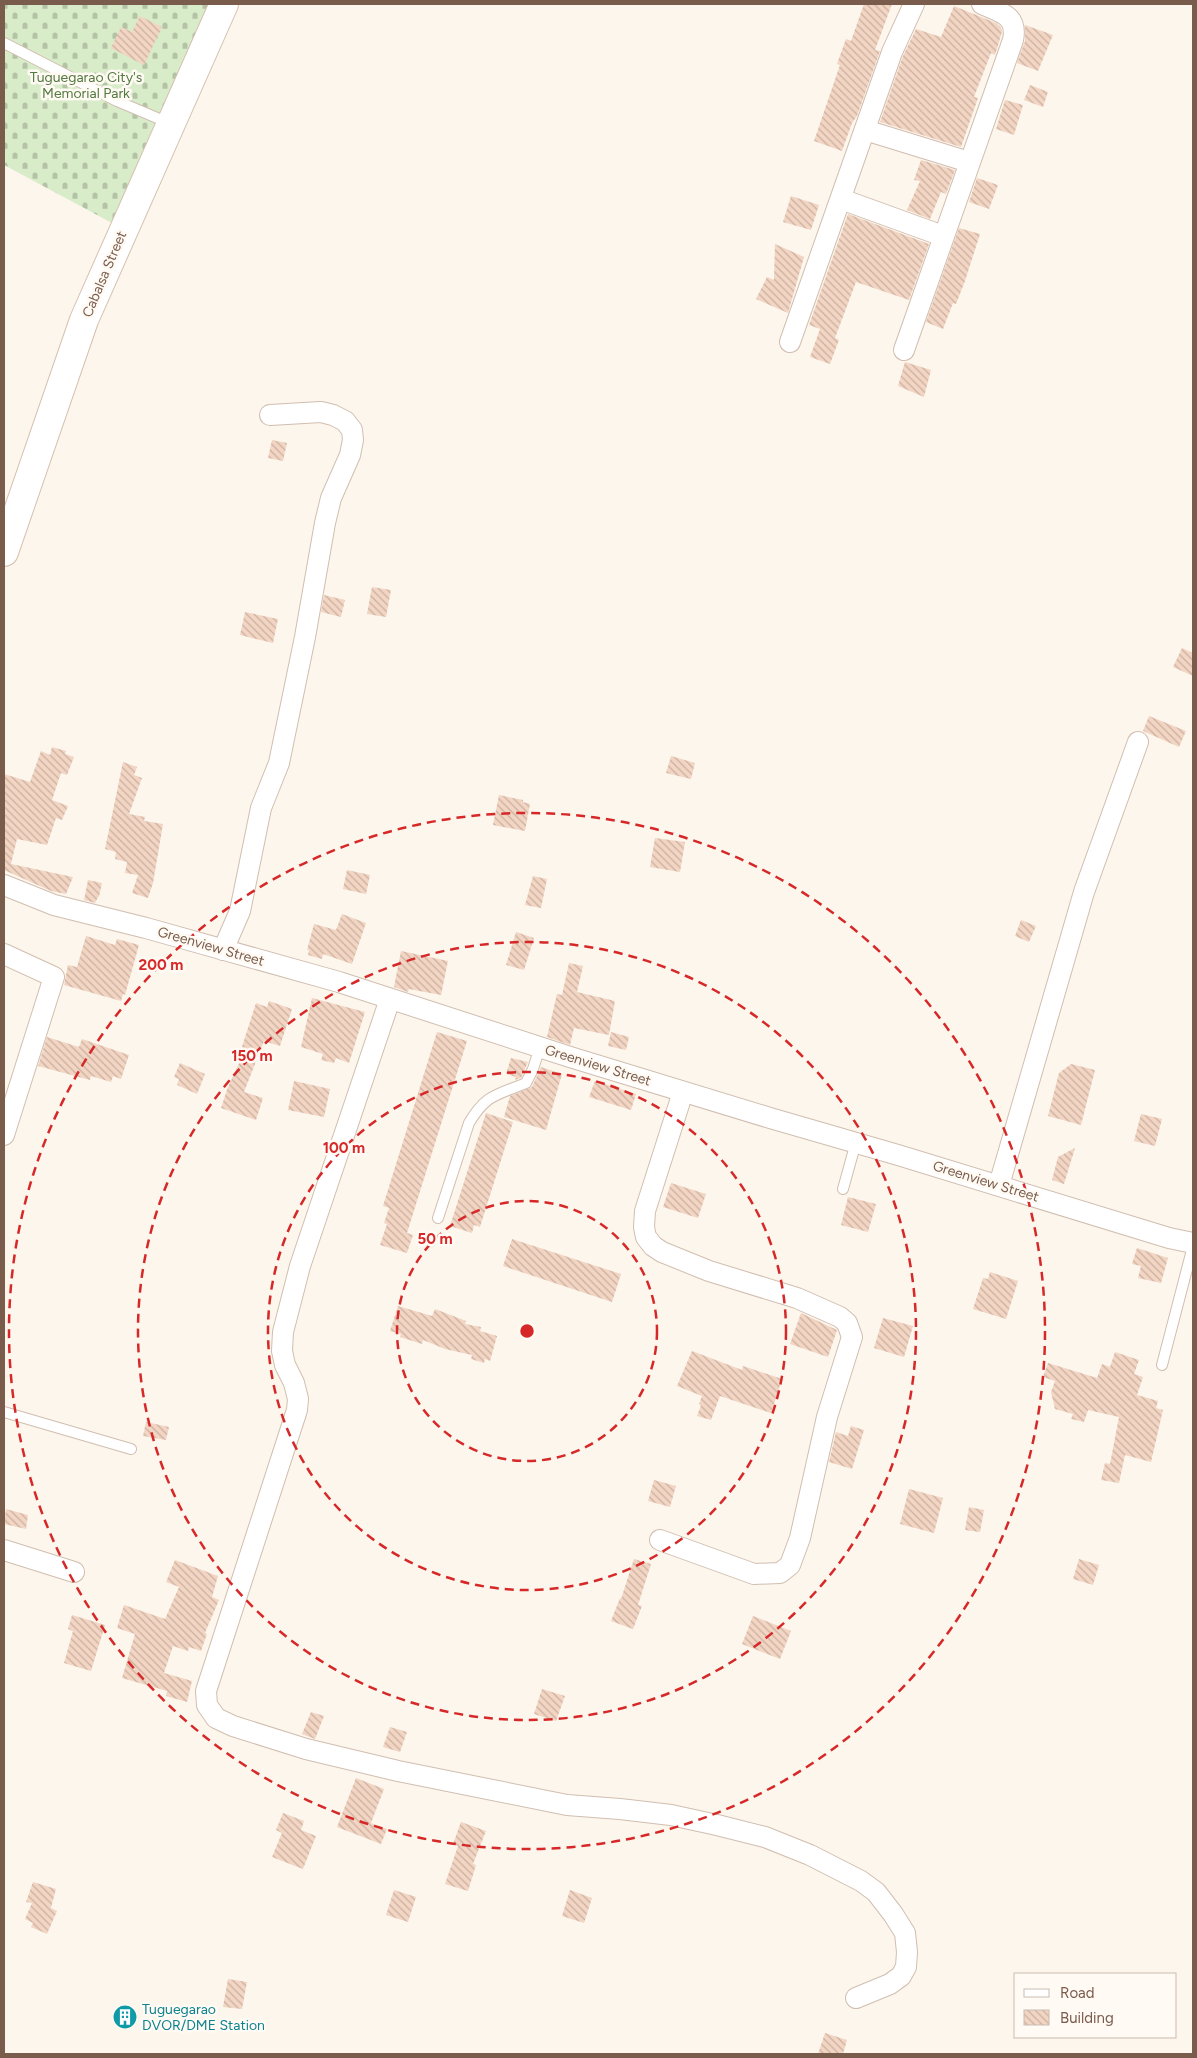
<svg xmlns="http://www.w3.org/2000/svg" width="1197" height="2058" font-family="Figtree,sans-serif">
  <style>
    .cemetery { fill: url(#cemetery-stones) }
    .building { fill: url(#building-back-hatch) }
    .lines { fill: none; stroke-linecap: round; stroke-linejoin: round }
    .lane-casing { stroke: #d1beb0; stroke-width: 12 }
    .street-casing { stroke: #d1beb0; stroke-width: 22 }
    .secondary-casing { stroke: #d6c0b0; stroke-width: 30 }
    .lane { stroke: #fff; stroke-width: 10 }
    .street { stroke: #fff; stroke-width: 20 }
    .secondary { stroke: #fff; stroke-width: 28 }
    .ring { fill: none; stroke: #d62828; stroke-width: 2.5; stroke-dasharray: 9 6 }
    .labels { text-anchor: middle; stroke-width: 5; stroke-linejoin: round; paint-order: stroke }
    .park-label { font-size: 14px; fill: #537a41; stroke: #fffaf3 }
    .street-label { font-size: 14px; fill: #7a5c4d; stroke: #fffaf3 }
    .culture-label { font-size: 14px; fill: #0d838f; stroke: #fffaf3; text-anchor: start }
    .centre { fill: #d62828; stroke: #fffaf3; stroke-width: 2.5 }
    .ring-label { font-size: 15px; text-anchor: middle; font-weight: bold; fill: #d62828; stroke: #fffaf3; stroke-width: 5; stroke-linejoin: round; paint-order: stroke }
  </style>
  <defs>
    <pattern id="cemetery-stones" width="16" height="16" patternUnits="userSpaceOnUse" patternTransform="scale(1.25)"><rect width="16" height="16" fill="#d8ecc9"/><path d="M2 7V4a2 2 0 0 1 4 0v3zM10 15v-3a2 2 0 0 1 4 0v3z" fill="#b4c2a5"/></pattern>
    <pattern id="building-back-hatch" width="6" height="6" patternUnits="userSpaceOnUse" patternTransform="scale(1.25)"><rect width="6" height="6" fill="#f3d5c3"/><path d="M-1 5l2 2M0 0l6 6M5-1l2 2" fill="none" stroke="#cab0a1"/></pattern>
  </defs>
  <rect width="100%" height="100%" fill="#fdf6ec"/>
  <path class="cemetery" d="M 4,4 L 214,4 L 112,223 L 4,165 Z"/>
  <g class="building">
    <path d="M 864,4 L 892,4 L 875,50 L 880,51 L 857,116 L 852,123 L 842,151 L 814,141 L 840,65 L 837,64 L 846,39 L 851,41 Z"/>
    <path d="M 954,6 L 996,23 L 1001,27 L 1002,32 L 995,55 L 991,53 L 974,97 L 978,98 L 961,147 L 880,122 L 903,56 L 916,29 L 941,37 Z"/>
    <path d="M 140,16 L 162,27 L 144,65 L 111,48 L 121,27 L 132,32 Z"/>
    <path d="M 1025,25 L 1053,35 L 1038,71 L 1017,63 L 1025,41 Z"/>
    <path d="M 1030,85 L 1048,92 L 1043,107 L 1024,100 Z"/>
    <path d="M 1005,100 L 1023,105 L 1014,135 L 996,129 Z"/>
    <path d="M 921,160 L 955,170 L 946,194 L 941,192 L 930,219 L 907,210 L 920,181 L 914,180 Z"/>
    <path d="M 977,178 L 998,185 L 989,209 L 969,202 Z"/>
    <path d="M 791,196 L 819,205 L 811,230 L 783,222 Z"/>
    <path d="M 848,214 L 929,244 L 909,300 L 856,282 L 835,338 L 839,340 L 830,364 L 810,357 L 820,329 L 809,325 Z"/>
    <path d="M 959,228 L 980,234 L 965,281 L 956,304 L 953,303 L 943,329 L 926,322 Z"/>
    <path d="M 775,244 L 804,257 L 788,313 L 756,299 L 767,277 L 774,280 Z"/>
    <path d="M 905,362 L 931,370 L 924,397 L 898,386 Z"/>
    <path d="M 272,440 L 287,443 L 283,461 L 268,458 Z"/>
    <path d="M 372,587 L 391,590 L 386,617 L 367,614 Z"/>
    <path d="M 324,595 L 345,600 L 341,617 L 321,612 Z"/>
    <path d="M 245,612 L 278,619 L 273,643 L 240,635 Z"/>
    <path d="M 1182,648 L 1193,653 L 1193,676 L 1173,667 Z"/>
    <path d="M 1149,716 L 1186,731 L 1179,747 L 1143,731 Z"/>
    <path d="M 52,747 L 66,751 L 65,754 L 74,757 L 67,775 L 61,773 L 52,800 L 68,806 L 62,820 L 56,818 L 47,845 L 17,839 L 11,864 L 73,877 L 66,894 L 51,891 L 4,870 L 4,774 L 30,782 L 41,751 L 50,755 Z"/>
    <path d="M 671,756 L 695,763 L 691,779 L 666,773 Z"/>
    <path d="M 123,762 L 137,767 L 134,775 L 142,778 L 129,814 L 145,817 L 144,821 L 163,824 L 153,883 L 148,898 L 132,893 L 138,875 L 125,873 L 127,862 L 115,859 L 116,852 L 105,849 Z"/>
    <path d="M 499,795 L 523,800 L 523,802 L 530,804 L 525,831 L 493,825 Z"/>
    <path d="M 655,838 L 685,842 L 680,872 L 650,867 Z"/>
    <path d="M 347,870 L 370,875 L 366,894 L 343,889 Z"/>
    <path d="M 533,876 L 547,879 L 541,908 L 525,905 Z"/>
    <path d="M 88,880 L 102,883 L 99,897 L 98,897 L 95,903 L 84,900 Z"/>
    <path d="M 342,914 L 366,923 L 352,964 L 323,954 L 322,959 L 308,955 L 309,950 L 307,950 L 314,924 L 336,930 Z"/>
    <path d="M 1021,920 L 1036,926 L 1029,942 L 1015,936 Z"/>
    <path d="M 516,932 L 534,938 L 524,970 L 506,965 Z"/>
    <path d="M 86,936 L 115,945 L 117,939 L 139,945 L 125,995 L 123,994 L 121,1001 L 64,985 L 68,965 L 77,967 Z"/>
    <path d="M 401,951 L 448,961 L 441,995 L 409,989 L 408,992 L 394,987 Z"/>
    <path d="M 569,963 L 583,966 L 577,992 L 615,1001 L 609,1035 L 574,1028 L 570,1045 L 547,1037 L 557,994 L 562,995 Z"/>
    <path d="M 312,998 L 365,1012 L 349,1063 L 336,1058 L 334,1063 L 321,1060 L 323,1054 L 301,1047 Z"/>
    <path d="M 269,1001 L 292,1009 L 280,1046 L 264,1041 L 244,1092 L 263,1098 L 256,1120 L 221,1108 L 228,1087 L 242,1057 L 239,1056 L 256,1003 L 267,1007 Z"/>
    <path d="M 437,1032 L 467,1041 L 407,1233 L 413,1235 L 407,1253 L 380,1245 L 387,1224 L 384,1223 L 389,1208 L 383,1206 Z"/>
    <path d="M 611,1032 L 629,1037 L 626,1050 L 608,1046 Z"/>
    <path d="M 47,1037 L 79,1047 L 82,1039 L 129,1055 L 121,1079 L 113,1076 L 111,1082 L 91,1076 L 90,1080 L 38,1066 Z"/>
    <path d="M 511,1058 L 528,1062 L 521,1078 L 515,1080 L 516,1077 L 506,1074 Z"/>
    <path d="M 180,1063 L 205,1074 L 197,1094 L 177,1085 L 179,1079 L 174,1077 Z"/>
    <path d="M 1071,1064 L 1095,1070 L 1081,1125 L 1048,1116 L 1059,1073 Z"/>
    <path d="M 541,1067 L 562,1074 L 546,1130 L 504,1117 L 510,1096 L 532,1087 Z"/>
    <path d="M 294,1081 L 330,1089 L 324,1117 L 288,1110 Z"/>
    <path d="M 595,1081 L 636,1094 L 631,1110 L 589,1097 Z"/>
    <path d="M 486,1113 L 513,1122 L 480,1227 L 474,1225 L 472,1233 L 450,1226 Z"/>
    <path d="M 1141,1114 L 1162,1119 L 1155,1146 L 1134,1141 Z"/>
    <path d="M 1075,1148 L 1064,1184 L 1052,1180 L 1058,1157 Z"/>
    <path d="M 671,1183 L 706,1194 L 698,1218 L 663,1207 Z"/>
    <path d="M 848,1197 L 876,1204 L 868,1232 L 841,1225 Z"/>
    <path d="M 512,1239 L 621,1274 L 612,1302 L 503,1266 Z"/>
    <path d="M 1137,1248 L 1168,1258 L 1161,1283 L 1138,1278 L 1141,1266 L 1132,1264 Z"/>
    <path d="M 990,1272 L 1018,1281 L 1006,1319 L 973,1309 L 983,1278 L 988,1279 Z"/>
    <path d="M 398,1306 L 432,1316 L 435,1309 L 466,1321 L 465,1324 L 481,1327 L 480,1331 L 497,1336 L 490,1361 L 485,1359 L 484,1363 L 471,1359 L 472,1355 L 445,1349 L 423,1340 L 422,1344 L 400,1337 L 401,1334 L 390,1331 Z"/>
    <path d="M 801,1313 L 837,1330 L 828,1357 L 790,1344 Z"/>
    <path d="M 883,1318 L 913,1326 L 904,1357 L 874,1348 Z"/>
    <path d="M 692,1351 L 742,1370 L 743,1366 L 782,1379 L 771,1413 L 720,1396 L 711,1420 L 697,1416 L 701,1405 L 699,1404 L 702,1396 L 677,1386 Z"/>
    <path d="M 1115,1352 L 1139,1360 L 1134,1374 L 1143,1377 L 1137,1395 L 1158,1401 L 1156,1408 L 1163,1410 L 1151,1462 L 1125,1455 L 1119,1483 L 1101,1480 L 1105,1463 L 1110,1464 L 1119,1417 L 1088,1410 L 1084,1422 L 1071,1419 L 1073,1414 L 1055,1409 L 1051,1392 L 1055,1381 L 1043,1377 L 1048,1363 L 1097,1378 L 1102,1364 L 1110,1367 Z"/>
    <path d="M 146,1422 L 169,1427 L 166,1440 L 143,1436 Z"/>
    <path d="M 851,1426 L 864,1430 L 852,1469 L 829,1462 L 836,1432 L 848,1436 Z"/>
    <path d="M 654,1480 L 676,1486 L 670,1507 L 648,1501 Z"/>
    <path d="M 909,1489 L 943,1498 L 934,1533 L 900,1524 Z"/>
    <path d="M 969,1507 L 984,1510 L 980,1532 L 965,1530 Z"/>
    <path d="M 6,1509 L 28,1515 L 26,1529 L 4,1524 Z"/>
    <path d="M 634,1559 L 651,1564 L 638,1605 L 642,1606 L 633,1629 L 611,1621 L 620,1598 L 621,1599 Z"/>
    <path d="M 1079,1559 L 1099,1565 L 1093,1585 L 1073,1579 Z"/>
    <path d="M 175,1560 L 218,1576 L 212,1597 L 219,1600 L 205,1633 L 207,1634 L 201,1651 L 189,1647 L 188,1651 L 173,1646 L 164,1673 L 192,1681 L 187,1702 L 166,1696 L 167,1691 L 122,1678 L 135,1634 L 117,1628 L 124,1605 L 165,1619 L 179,1587 L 166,1582 Z"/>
    <path d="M 72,1615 L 105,1625 L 91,1671 L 64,1663 L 73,1631 L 68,1629 Z"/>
    <path d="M 753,1616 L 791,1631 L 780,1659 L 742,1644 Z"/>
    <path d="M 542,1689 L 565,1696 L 556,1721 L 534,1714 Z"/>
    <path d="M 311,1712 L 324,1716 L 315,1739 L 302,1734 Z"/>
    <path d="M 390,1727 L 407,1732 L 400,1752 L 383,1747 Z"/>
    <path d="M 356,1778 L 384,1789 L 371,1823 L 387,1829 L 381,1844 L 337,1827 Z"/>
    <path d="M 283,1813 L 304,1821 L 301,1830 L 316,1836 L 303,1869 L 272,1857 L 282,1833 L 276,1830 Z"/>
    <path d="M 461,1822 L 486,1831 L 473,1864 L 476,1865 L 468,1891 L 445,1884 L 458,1846 L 453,1844 Z"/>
    <path d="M 33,1882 L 56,1889 L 51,1908 L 57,1911 L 47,1934 L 31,1927 L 33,1923 L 25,1919 L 32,1903 L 26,1902 Z"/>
    <path d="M 394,1890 L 416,1897 L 408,1922 L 386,1915 Z"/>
    <path d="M 570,1890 L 592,1898 L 584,1923 L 562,1916 Z"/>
    <path d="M 228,1979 L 247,1982 L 242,2009 L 223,2007 Z"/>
    <circle cx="125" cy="2016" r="10"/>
    <path d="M 825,2033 L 847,2040 L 843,2054 L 818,2054 Z"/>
  </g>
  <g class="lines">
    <defs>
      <g id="lane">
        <path d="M 4,43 L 117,101 L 169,123"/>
        <path d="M 843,1189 L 856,1142"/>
        <path d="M 438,1218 L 469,1123 C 486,1094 497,1095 526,1083 L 533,1069 L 540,1047"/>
        <path d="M 1162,1365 L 1193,1246"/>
        <path d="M 4,1412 L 131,1449"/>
      </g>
      <g id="street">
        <path d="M 865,130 L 969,162"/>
        <path d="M 841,199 L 943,236"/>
        <path d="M 790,342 L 892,52 L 914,4"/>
        <path d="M 904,350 L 1013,40 C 1018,15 1001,13 982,4"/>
        <path d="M 4,885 L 54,905 L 146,928 L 339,982 L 570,1057 L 770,1118 L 898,1155 L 1169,1238 L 1193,1243"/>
        <path d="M 223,950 L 240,911 L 261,808 L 279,763 L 305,637 L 325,523 L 331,498 L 350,455 L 353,440 L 352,430 L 345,421 L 333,415 L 321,412 L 270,415"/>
        <path d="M 4,954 L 54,977 L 4,1135"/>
        <path d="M 390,999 L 300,1266 L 283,1332 L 282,1351 L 285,1365 L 294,1383 L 298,1399 L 297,1410 L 206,1691 L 207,1705 L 216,1718 L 233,1726 L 306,1749 L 398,1771 L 567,1805 L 620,1809 L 671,1815 L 717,1825 L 765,1837 L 810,1855 L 861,1881 L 876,1892 L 893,1914 L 905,1933 L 907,1952 L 906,1967 L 901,1976 L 890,1984 L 856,1998"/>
        <path d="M 999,1185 L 1084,892 L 1138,742"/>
        <path d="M 660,1540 L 754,1574 L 780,1573 L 790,1565 L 800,1538 L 827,1417 L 852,1337 L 847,1323 L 840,1317 L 797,1298 L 709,1271 L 662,1252 L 653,1246 L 646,1237 L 644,1227 L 645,1211 L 683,1092"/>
        <path d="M 4,1550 L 74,1572"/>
      </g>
      <path id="secondary" d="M 4,552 L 84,320 L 224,4"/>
    </defs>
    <use href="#lane" class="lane-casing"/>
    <use href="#street" class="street-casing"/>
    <use href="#secondary" class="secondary-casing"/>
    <use href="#lane" class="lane"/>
    <use href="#street" class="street"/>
    <use href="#secondary" class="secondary"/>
  </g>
  <g class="ring">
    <circle cx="527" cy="1331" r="130"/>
    <circle cx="527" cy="1331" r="259"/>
    <circle cx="527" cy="1331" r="389"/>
    <circle cx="527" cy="1331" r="518"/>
  </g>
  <defs>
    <symbol id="building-disc" viewBox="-11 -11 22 22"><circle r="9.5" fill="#0f9aa8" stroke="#fffaf3"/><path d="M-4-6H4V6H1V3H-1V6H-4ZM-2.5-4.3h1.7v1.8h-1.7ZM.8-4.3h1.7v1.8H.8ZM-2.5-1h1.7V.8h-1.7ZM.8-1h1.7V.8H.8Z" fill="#fff"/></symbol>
  </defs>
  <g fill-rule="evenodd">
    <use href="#building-disc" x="111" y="2003" width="28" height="28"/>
  </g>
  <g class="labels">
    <g class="park-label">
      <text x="86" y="82">Tuguegarao City's<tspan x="86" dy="16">Memorial Park</tspan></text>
    </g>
    <g class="street-label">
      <text transform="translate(104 274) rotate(-67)" y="5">Cabalsa Street</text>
      <text transform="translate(211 946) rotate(16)" y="5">Greenview Street</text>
      <text transform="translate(598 1065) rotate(17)" y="5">Greenview Street</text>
      <text transform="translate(986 1181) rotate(17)" y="5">Greenview Street</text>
    </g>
    <g class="culture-label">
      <text x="142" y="2014">Tuguegarao<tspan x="142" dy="16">DVOR/DME Station</tspan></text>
    </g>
  </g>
  <circle cx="527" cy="1331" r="8" class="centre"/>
  <g class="ring-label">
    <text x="161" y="970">200 m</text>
    <text x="252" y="1061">150 m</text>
    <text x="344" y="1153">100 m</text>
    <text x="435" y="1244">50 m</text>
  </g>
  <rect width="1197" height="2058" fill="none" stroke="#7a5c4d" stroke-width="10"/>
  <rect x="1014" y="1973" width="162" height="65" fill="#fffaf3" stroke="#cabbb1"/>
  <rect x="1024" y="1989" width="25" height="8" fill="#ffffff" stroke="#cabbb1"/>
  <text x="1060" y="1998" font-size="15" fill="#7a5c4d">Road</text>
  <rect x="1024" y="2010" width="25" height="15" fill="url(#building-back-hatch)" stroke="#cabbb1"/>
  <text x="1060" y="2023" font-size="15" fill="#7a5c4d">Building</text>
</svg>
